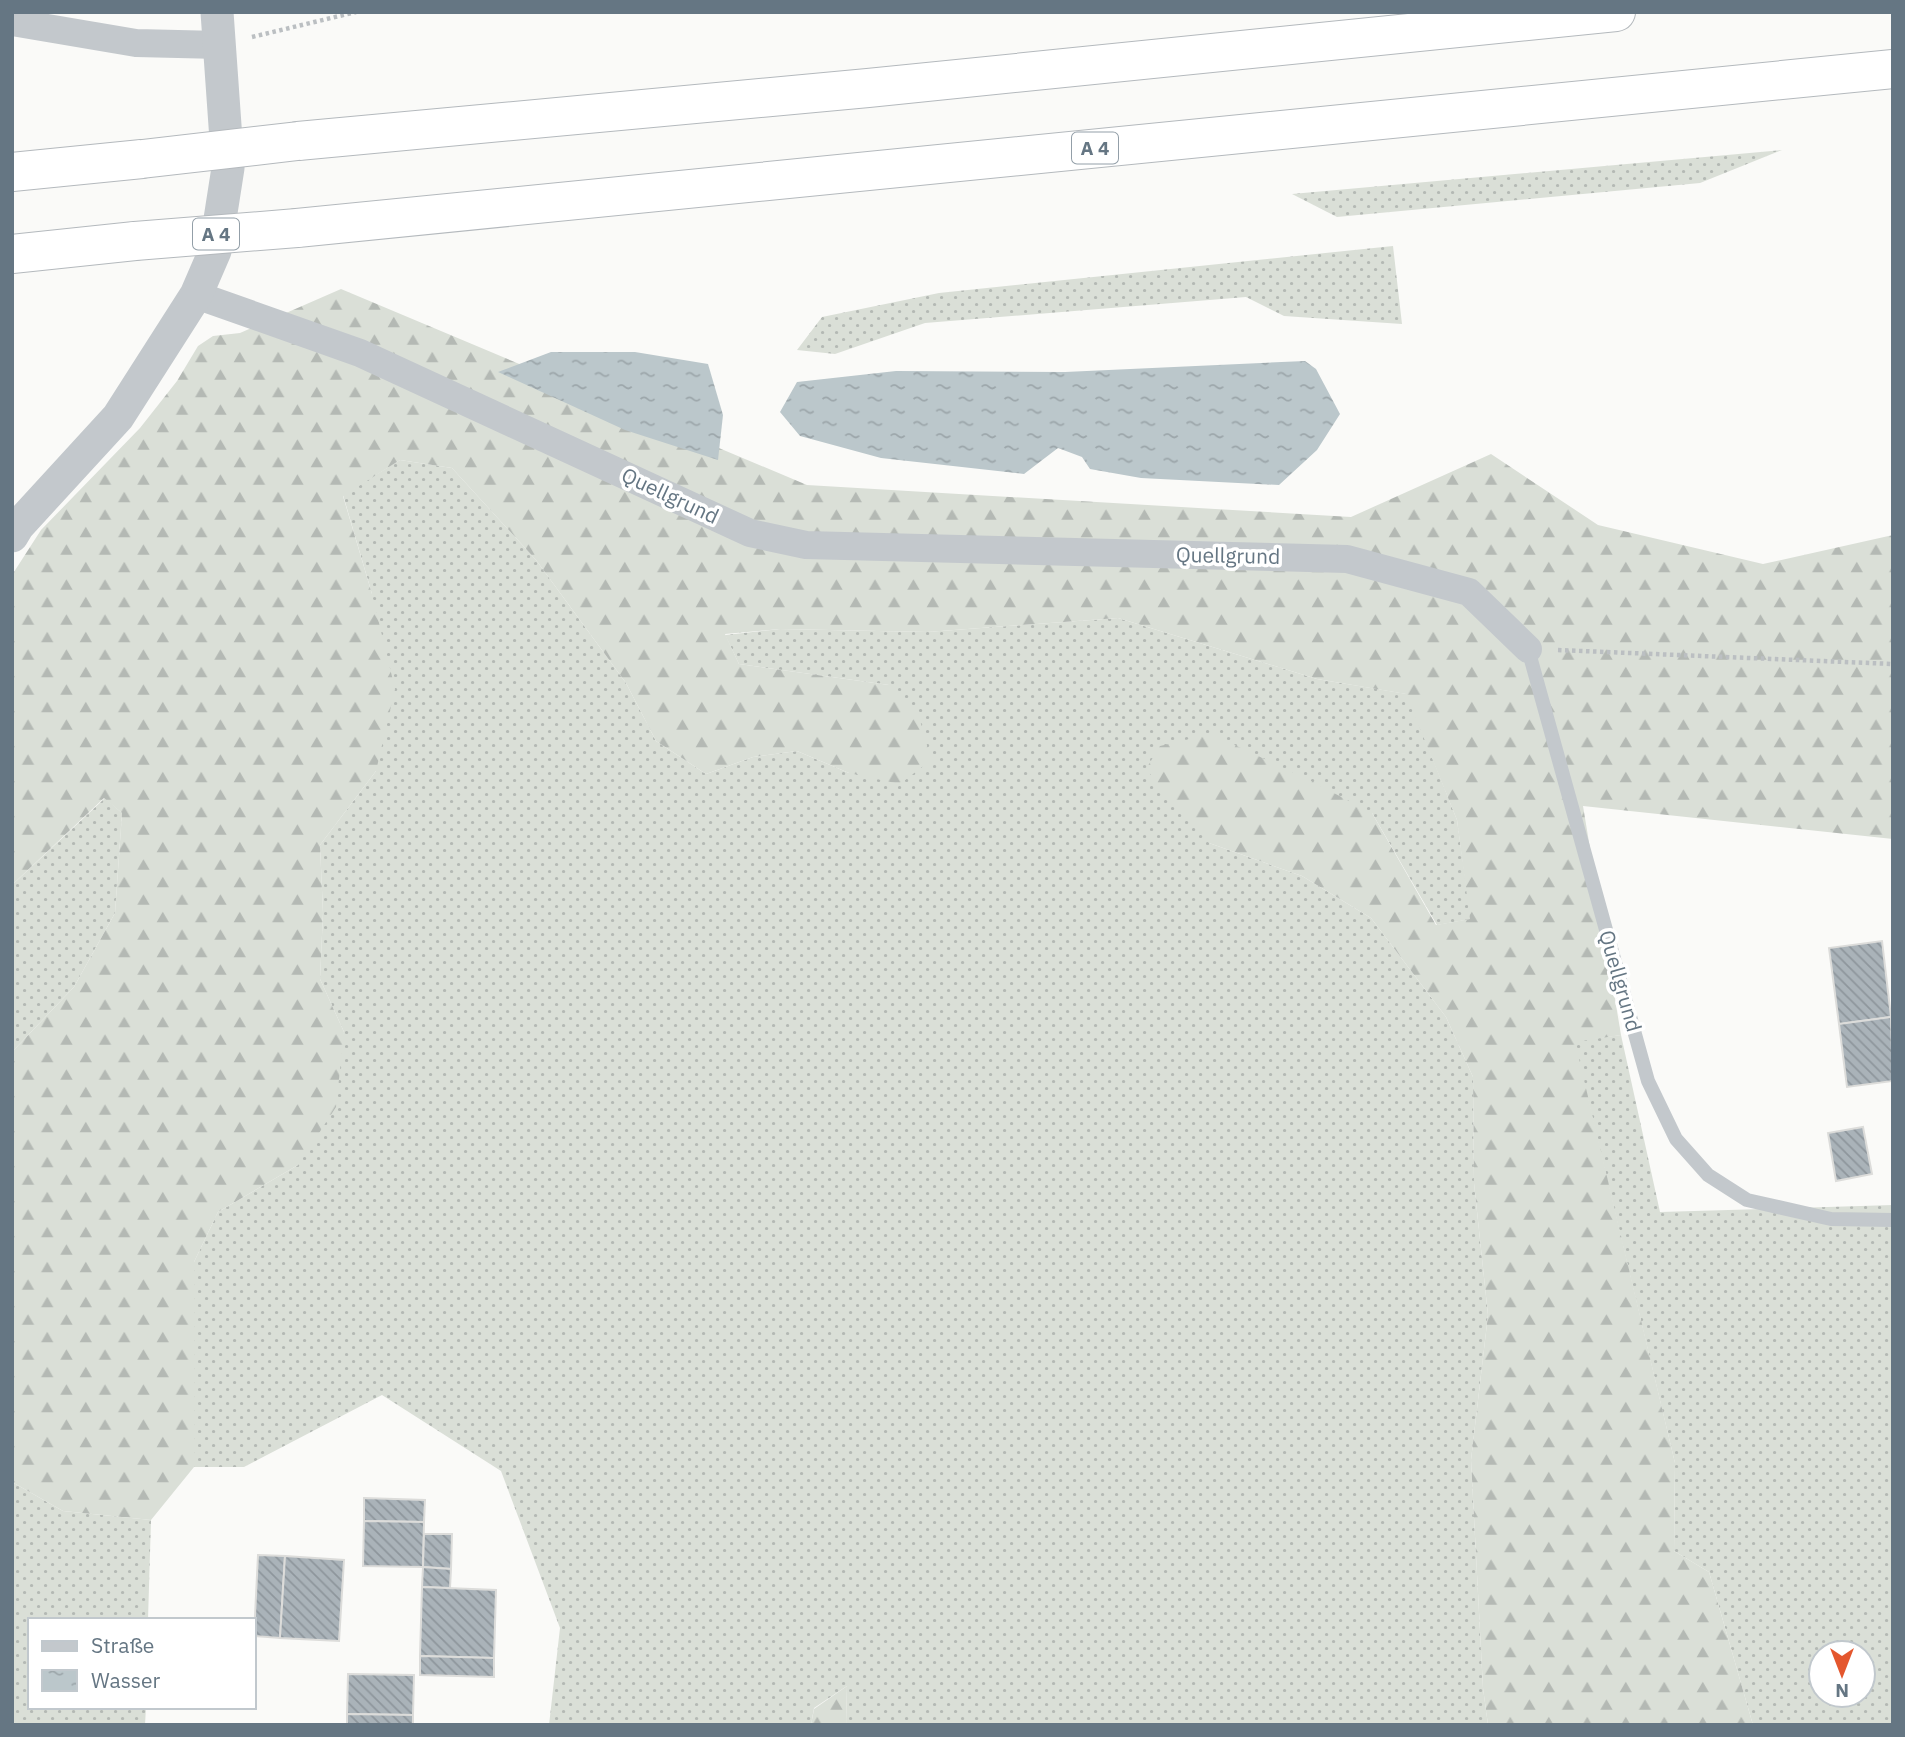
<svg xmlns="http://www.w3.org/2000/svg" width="1905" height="1737" font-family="'IBM Plex Sans',sans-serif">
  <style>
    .grass { fill: url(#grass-dots); fill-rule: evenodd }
    .forest { fill: url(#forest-firs) }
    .water { fill: url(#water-ripples) }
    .building { fill: url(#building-back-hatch); stroke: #dcdcda; stroke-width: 2 }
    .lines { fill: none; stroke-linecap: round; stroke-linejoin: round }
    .motorway-casing { stroke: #b4b9bd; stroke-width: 40 }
    .path { stroke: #bbbfc2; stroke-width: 4.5; stroke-dasharray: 3.5 3.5; stroke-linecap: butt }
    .service { stroke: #c3c8cc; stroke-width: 14 }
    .minor { stroke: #c3c8cc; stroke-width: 28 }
    .tertiary { stroke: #c3c8cc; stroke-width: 33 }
    .motorway { stroke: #fff; stroke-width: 38 }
    .motorway-bridge-casing { stroke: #b4b9bd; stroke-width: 40; stroke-linecap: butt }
    .motorway-bridge { stroke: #fff; stroke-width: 38 }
    .labels { text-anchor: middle; stroke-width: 7; stroke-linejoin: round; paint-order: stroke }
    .shield { fill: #fff; stroke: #939fa8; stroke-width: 2 }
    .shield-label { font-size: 19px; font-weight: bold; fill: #657683 }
    .street-label { font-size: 21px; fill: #657683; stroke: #fff }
  </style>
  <defs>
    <pattern id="grass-dots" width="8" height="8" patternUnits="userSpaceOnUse" patternTransform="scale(1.75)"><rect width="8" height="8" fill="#dadfd7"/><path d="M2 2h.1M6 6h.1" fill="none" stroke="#b4b9b4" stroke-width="1.8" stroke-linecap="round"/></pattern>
    <pattern id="forest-firs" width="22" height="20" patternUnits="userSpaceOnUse" patternTransform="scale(1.75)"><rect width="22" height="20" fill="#dadfd7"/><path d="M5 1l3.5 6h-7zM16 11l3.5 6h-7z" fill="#b4b9b4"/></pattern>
    <pattern id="water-ripples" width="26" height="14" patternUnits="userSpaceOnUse" patternTransform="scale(1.75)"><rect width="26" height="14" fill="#bbc7cb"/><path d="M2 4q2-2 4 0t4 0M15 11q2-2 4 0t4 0" fill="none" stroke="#9ca6aa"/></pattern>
    <pattern id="building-back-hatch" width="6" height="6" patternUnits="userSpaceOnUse" patternTransform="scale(1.75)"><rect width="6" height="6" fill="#aab3b9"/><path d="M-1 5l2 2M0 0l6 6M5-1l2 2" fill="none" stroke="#8e969c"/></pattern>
  </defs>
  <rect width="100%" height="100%" fill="#fafaf8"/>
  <g class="grass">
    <path d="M 1782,150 L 1700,183 L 1337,217 L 1292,194 Z"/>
    <path d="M 1393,246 L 1402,324 L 1284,316 L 1246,297 L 925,323 L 835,354 L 797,350 L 822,317 L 939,293 Z"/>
    <path d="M 400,460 L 452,468 L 536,560 L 626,683 L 656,741 L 706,774 L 753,757 L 797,751 L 849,773 L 889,685 L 739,664 L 725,635 L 780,629 L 927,632 L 1118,618 L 1317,679 L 1407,694 L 1457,820 L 1471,919 L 1437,925 L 1372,813 L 1209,843 L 1302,876 L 1371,918 L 1446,1017 L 1473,1077 L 1474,1183 L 1488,1315 L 1471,1460 L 1483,1688 L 1488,1725 L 846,1725 L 847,1686 L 814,1708 L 811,1725 L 549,1725 L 560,1628 L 501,1471 L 382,1395 L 244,1467 L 194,1467 L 194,1262 L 218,1212 L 298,1165 L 344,1032 L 320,979 L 323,913 L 320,845 L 376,771 L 372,594 L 343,495 Z"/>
    <path d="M 105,798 L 122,813 L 115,913 L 74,987 L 12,1052 L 12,885 Z"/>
    <path d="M 1621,1035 L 1660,1212 L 1893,1205 L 1893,1725 L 1753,1725 L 1709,1572 L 1674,1551 L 1675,1463 L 1574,1041 ZM 1821,1653 L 1863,1653 L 1863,1695 L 1821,1695 Z"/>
    <path d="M 12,1482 L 63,1511 L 151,1520 L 148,1620 L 30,1620 L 30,1707 L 146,1707 L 145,1725 L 12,1725 Z"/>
  </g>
  <g class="forest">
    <path d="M 341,289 L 807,485 L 1351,517 L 1491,454 L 1598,525 L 1763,564 L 1893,535 L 1893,839 L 1583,806 L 1621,1035 L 1575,1042 L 1675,1463 L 1674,1551 L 1709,1572 L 1753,1725 L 1488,1725 L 1483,1688 L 1471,1460 L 1488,1315 L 1474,1183 L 1473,1077 L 1446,1017 L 1371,918 L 1302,876 L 1209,843 L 1146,769 L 1160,746 L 1211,734 L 1307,779 L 1372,813 L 1436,925 L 1470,919 L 1457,820 L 1406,694 L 1317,679 L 1118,618 L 927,632 L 780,629 L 725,634 L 739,664 L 889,685 L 918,713 L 931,760 L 900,784 L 849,773 L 797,751 L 753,757 L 706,774 L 656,741 L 626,683 L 536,560 L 452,468 L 400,460 L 343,496 L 372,594 L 395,689 L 376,771 L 320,845 L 323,913 L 320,979 L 344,1032 L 336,1107 L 298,1165 L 218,1212 L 194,1262 L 194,1467 L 151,1520 L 63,1511 L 12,1482 L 12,1052 L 74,987 L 115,913 L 122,813 L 104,798 L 12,885 L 12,575 L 41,530 L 140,428 L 177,381 L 198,346 L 213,336 L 240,333 Z"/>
    <path d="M 847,1686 L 846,1725 L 811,1725 L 814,1709 Z"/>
  </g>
  <g class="water">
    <path d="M 551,352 L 635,352 L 708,364 L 723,415 L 718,460 L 625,430 L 498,372 Z"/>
    <path d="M 1305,361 L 1316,369 L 1340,414 L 1317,450 L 1279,485 L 1141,478 L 1090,469 L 1082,457 L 1058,448 L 1024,474 L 881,458 L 800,436 L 780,412 L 797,382 L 896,371 L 1065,372 Z"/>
  </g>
  <g class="building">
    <path d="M 1882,941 L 1891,1017 L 1839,1024 L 1829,948 Z"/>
    <path d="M 1891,1017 L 1893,1081 L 1847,1087 L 1839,1024 Z"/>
    <path d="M 1863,1127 L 1872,1174 L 1836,1181 L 1828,1133 Z"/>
    <path d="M 364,1498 L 425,1500 L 424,1522 L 364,1521 Z"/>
    <path d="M 364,1521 L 424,1522 L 423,1567 L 363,1566 Z"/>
    <path d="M 424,1534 L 452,1534 L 451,1569 L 423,1567 Z"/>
    <path d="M 258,1555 L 285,1556 L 280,1638 L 254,1636 Z"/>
    <path d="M 285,1556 L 344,1560 L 339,1641 L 280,1638 Z"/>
    <path d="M 423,1567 L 451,1569 L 450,1588 L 422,1587 Z"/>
    <path d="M 422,1587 L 496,1590 L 494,1658 L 420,1656 Z"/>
    <path d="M 420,1656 L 494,1658 L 494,1677 L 420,1675 Z"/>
    <path d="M 348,1674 L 414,1675 L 413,1715 L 347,1714 Z"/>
    <path d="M 347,1714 L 413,1715 L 413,1725 L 347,1725 Z"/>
  </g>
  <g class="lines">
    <defs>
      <g id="motorway">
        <path d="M 298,141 L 868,88 L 1616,12"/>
        <path d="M 12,172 L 142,159"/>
        <path d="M 297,228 L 1893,69"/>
        <path d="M 12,254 L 135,241"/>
      </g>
    </defs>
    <use href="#motorway" class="motorway-casing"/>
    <g class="path">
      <path d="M 252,37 L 356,12"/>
      <path d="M 1558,650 L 1893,664"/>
    </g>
    <path class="service" d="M 1528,649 L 1648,1081 L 1676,1139 L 1708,1175 L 1747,1200 L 1831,1219 L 1893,1220"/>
    <g class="minor">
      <path d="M 12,22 L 136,43 L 220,45"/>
      <path d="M 196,295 L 360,353 L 750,533 L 806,545 L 1347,559 L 1469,592 L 1528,649"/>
    </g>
    <path class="tertiary" d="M 12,536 L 18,526 L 118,417 L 196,295 L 215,251 L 228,168 L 217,12"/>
    <use href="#motorway" class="motorway"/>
    <defs>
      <g id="motorway-bridge">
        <path d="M 142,159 L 298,141"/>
        <path d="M 135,241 L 297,228"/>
      </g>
    </defs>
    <use href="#motorway-bridge" class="motorway-bridge-casing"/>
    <use href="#motorway-bridge" class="motorway-bridge"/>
  </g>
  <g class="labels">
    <g class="shield">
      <rect x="1072" y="132.5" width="46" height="31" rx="5"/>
      <rect x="193" y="218.5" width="46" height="31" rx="5"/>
    </g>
    <g class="shield-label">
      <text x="1095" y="155">A 4</text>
      <text x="216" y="241">A 4</text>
    </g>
    <g class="street-label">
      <text transform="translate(670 496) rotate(25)" y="7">Quellgrund</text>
      <text transform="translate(1228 556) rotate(1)" y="7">Quellgrund</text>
      <text transform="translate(1620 981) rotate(74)" y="7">Quellgrund</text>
    </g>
  </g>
  <rect width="1905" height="1737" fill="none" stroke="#657683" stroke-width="28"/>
  <rect x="28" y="1618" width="228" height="91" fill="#ffffff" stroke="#c1c8cd" stroke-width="2"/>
  <rect x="42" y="1641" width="35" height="10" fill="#c3c8cc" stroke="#c1c8cd" stroke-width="2"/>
  <text x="91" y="1653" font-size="21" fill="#657683">Straße</text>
  <rect x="42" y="1670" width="35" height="21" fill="url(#water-ripples)" stroke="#c1c8cd" stroke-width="2"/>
  <text x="91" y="1688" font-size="21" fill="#657683">Wasser</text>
  <g transform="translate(1842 1674) rotate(180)"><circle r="33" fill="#ffffff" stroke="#c1c8cd" stroke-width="2"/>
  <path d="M0-5L12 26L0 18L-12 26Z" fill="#e4572e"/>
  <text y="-10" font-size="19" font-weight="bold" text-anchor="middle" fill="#657683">N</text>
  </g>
</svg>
